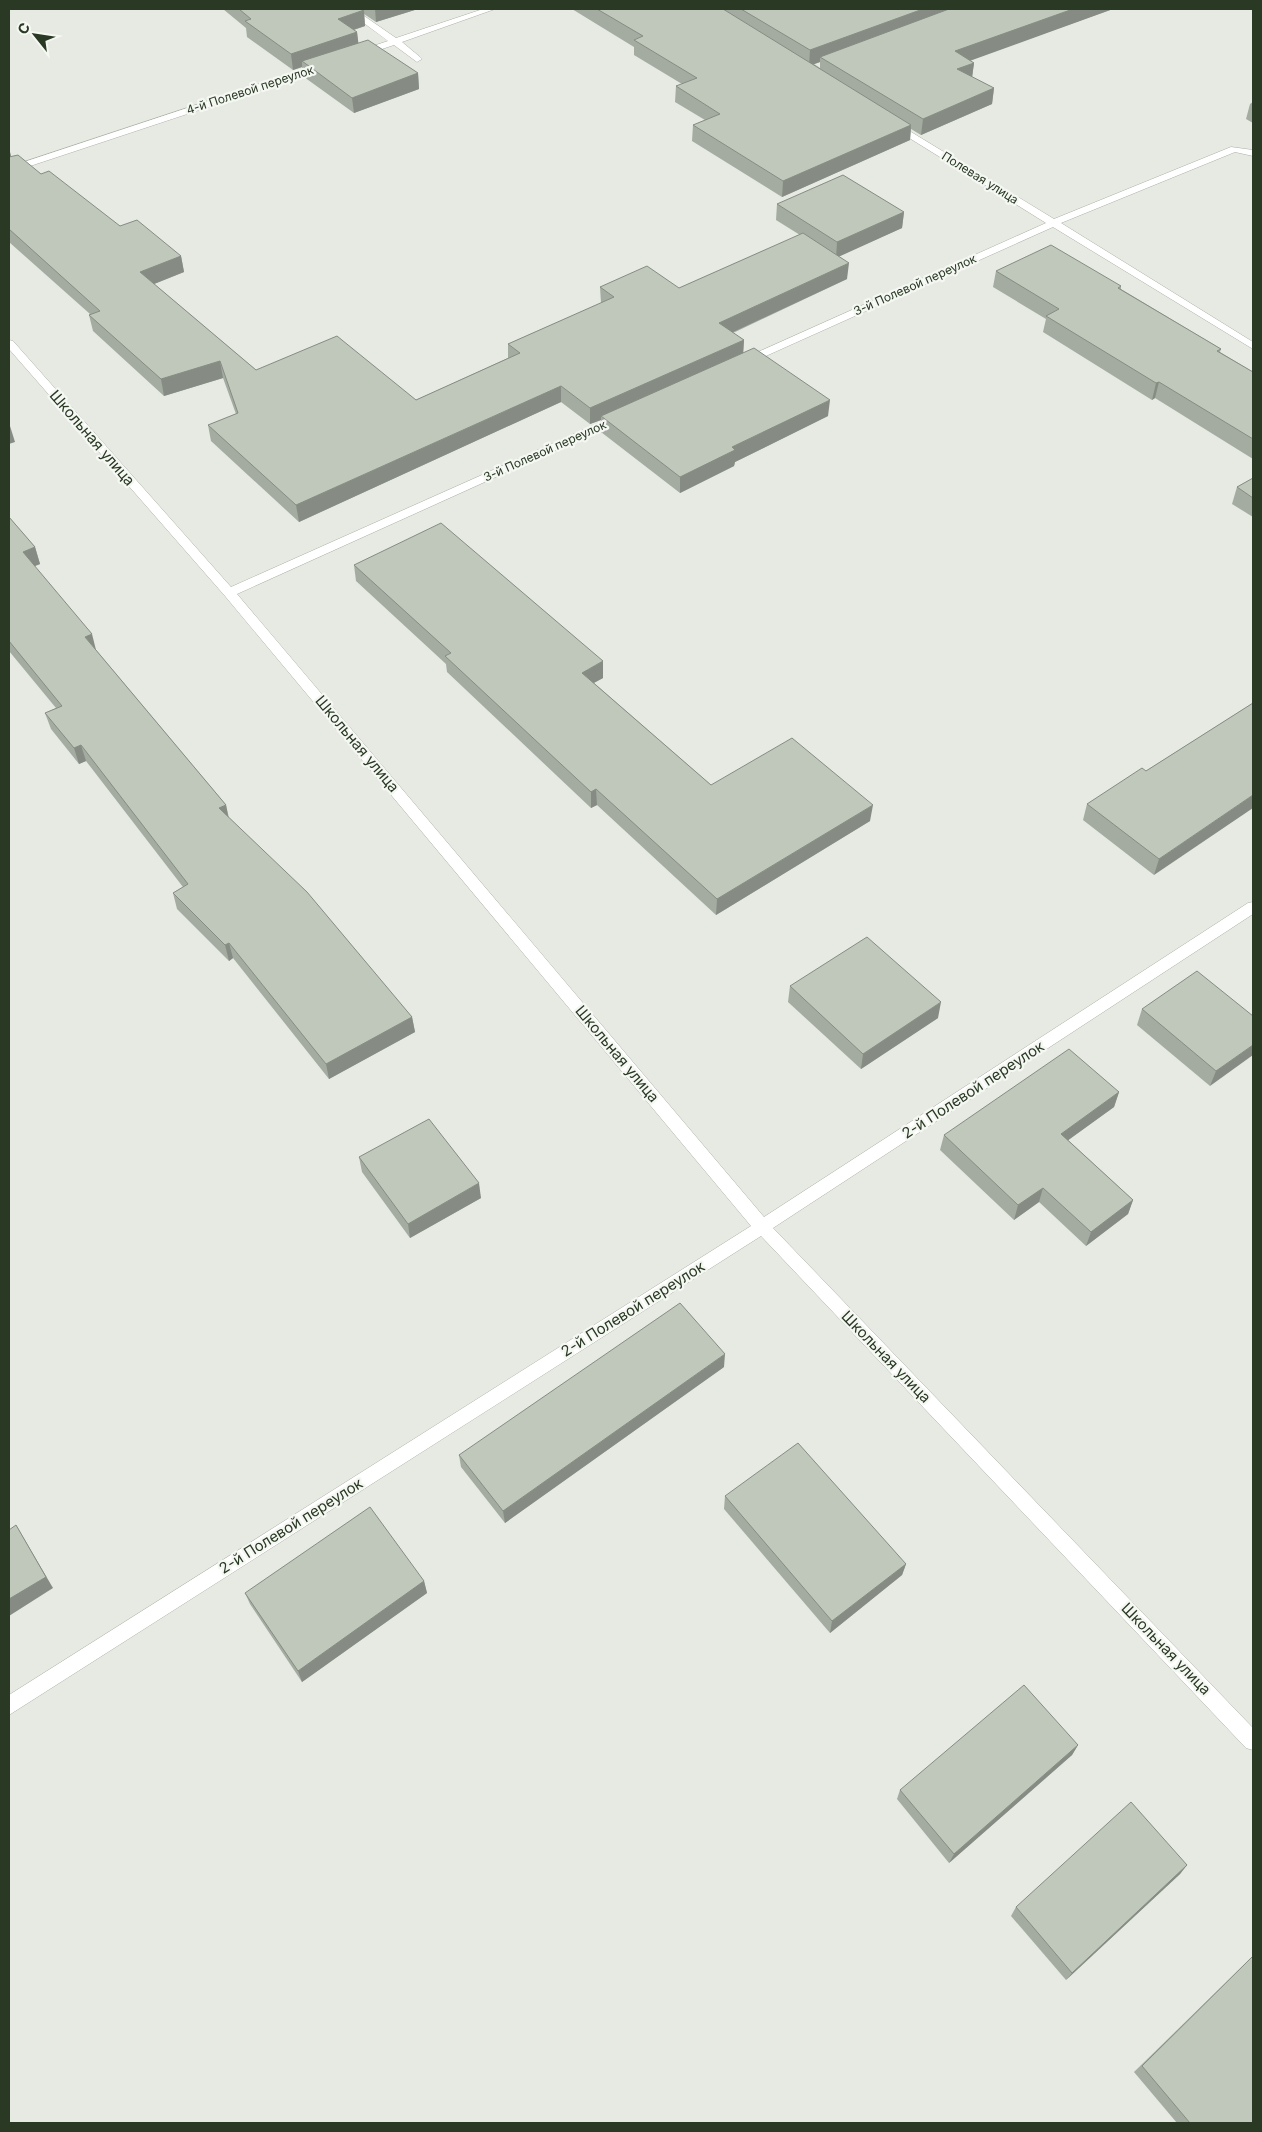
<svg xmlns="http://www.w3.org/2000/svg" width="1262" height="2132" font-family="Inter,sans-serif">
  <style>
    .lines { fill: none; stroke-linecap: round; stroke-linejoin: round }
    .minor-casing { stroke: #aab1a5; stroke-width: 1 }
    .minor { fill: #fff; fill-rule: evenodd }
    .wall { fill: #a4aca1; fill-rule: evenodd }
    .shaded-wall { fill: #868c83 }
    .building { fill: #bfc8bb; stroke: #868c83 }
    .labels { text-anchor: middle; stroke-width: 4.5; stroke-linejoin: round; paint-order: stroke }
    .far-street-label { font-size: 12px; fill: #293924; stroke: #f5f7f2 }
    .street-label { font-size: 15px; fill: #293924; stroke: #f5f7f2 }
  </style>
  <rect width="100%" height="100%" fill="#e6eae2"/>
  <g class="lines">
    <defs>
      <g id="minor">
        <path d="M 345,9 L 354,9 L 396,38 L 483,9 L 495,9 L 402,42 L 420,57 L 422,59 L 417,62 L 394,45 L 364,55 L 358,55 L 358,51 L 388,41 Z"/>
        <path d="M 323,63 L 326,64 L 326,68 L 9,173 L 9,167 Z"/>
        <path d="M 893,121 L 1054,219 L 1231,147 L 1253,150 L 1253,156 L 1235,152 L 1061,223 L 1253,342 L 1253,349 L 1053,227 L 748,364 L 740,364 L 739,362 L 740,360 L 1046,223 L 890,126 L 888,124 Z"/>
        <path d="M 9,340 L 13,341 L 231,587 L 614,416 L 622,416 L 624,418 L 622,420 L 237,594 L 764,1217 L 1248,903 L 1253,902 L 1253,914 L 773,1228 L 1253,1728 L 1253,1750 L 1246,1748 L 761,1236 L 9,1715 L 9,1695 L 751,1226 L 225,596 L 9,349 Z"/>
      </g>
    </defs>
    <use href="#minor" class="minor-casing"/>
    <use href="#minor" class="minor"/>
  </g>
  <g class="wall">
    <path d="M 223,9 L 418,9 L 376,22 L 364,14 L 365,26 L 354,30 L 357,32 L 358,43 L 418,73 L 419,89 L 354,113 L 304,77 L 302,67 L 293,70 L 247,37 L 246,28 Z"/>
    <path d="M 572,9 L 1113,9 L 970,60 L 974,63 L 972,77 L 994,88 L 992,104 L 921,135 L 911,129 L 910,140 L 782,197 L 692,141 L 693,125 L 705,120 L 675,102 L 676,86 L 682,84 L 634,55 L 634,47 ZM 820,62 L 820,68 L 814,64 Z"/>
    <path d="M 1253,102 L 1253,123 L 1246,119 L 1250,104 Z"/>
    <path d="M 9,147 L 11,157 L 41,174 L 120,226 L 181,256 L 184,272 L 154,284 L 256,370 L 416,400 L 508,358 L 508,344 L 601,303 L 600,287 L 679,288 L 800,235 L 776,220 L 777,204 L 904,212 L 902,228 L 839,256 L 847,279 L 733,333 L 744,340 L 743,353 L 828,416 L 735,462 L 734,466 L 680,493 L 601,432 L 601,420 L 590,424 L 561,402 L 299,522 L 211,441 L 208,425 L 236,414 L 223,378 L 164,396 L 93,331 L 89,315 L 90,314 L 9,242 Z"/>
    <path d="M 996,271 L 1121,286 L 1121,289 L 1221,349 L 1220,352 L 1253,372 L 1253,459 L 1155,398 L 1152,400 L 1043,332 L 1046,319 L 993,287 Z"/>
    <path d="M 1253,478 L 1253,517 L 1232,504 L 1237,487 Z"/>
    <path d="M 9,517 L 35,547 L 40,564 L 34,566 L 96,650 L 226,805 L 229,818 L 412,1017 L 415,1032 L 329,1079 L 233,958 L 229,961 L 177,909 L 173,893 L 183,887 L 86,761 L 79,764 L 51,729 L 45,713 L 56,708 L 9,651 Z"/>
    <path d="M 354,565 L 603,678 L 594,683 L 711,785 L 870,821 L 716,915 L 597,805 L 591,808 L 447,672 L 446,664 L 356,581 Z"/>
    <path d="M 1253,703 L 1154,875 L 1083,820 L 1087,804 L 1146,771 Z"/>
    <path d="M 790,986 L 938,1018 L 861,1069 L 788,1002 Z"/>
    <path d="M 1142,1009 L 1253,1016 L 1210,1086 L 1137,1025 Z"/>
    <path d="M 1119,1092 L 1114,1107 L 1068,1140 L 1133,1200 L 1128,1214 L 1086,1246 L 1039,1202 L 1014,1220 L 940,1150 L 944,1135 Z"/>
    <path d="M 359,1157 L 481,1198 L 410,1238 L 362,1172 Z"/>
    <path d="M 724,1367 L 505,1523 L 461,1467 L 459,1455 Z"/>
    <path d="M 725,1496 L 906,1564 L 902,1575 L 830,1633 L 724,1509 Z"/>
    <path d="M 424,1581 L 427,1593 L 302,1682 L 250,1604 L 245,1593 Z"/>
    <path d="M 1078,1745 L 1072,1755 L 949,1863 L 897,1799 L 900,1790 Z"/>
    <path d="M 1187,1865 L 1180,1874 L 1066,1980 L 1011,1916 L 1016,1907 Z"/>
    <path d="M 1253,1956 L 1253,2123 L 1177,2123 L 1134,2072 Z"/>
  </g>
  <g class="shaded-wall">
    <path d="M 375,9 L 418,9 L 376,22 Z"/>
    <path d="M 923,9 L 962,9 L 820,57 L 820,62 L 809,66 L 810,50 Z"/>
    <path d="M 1073,9 L 1113,9 L 953,67 L 955,51 Z"/>
    <path d="M 364,10 L 365,26 L 340,34 L 338,19 Z"/>
    <path d="M 357,32 L 359,48 L 302,61 L 302,67 L 293,70 L 291,54 Z"/>
    <path d="M 974,63 L 972,78 L 957,69 Z"/>
    <path d="M 418,73 L 419,89 L 354,113 L 352,98 Z"/>
    <path d="M 994,88 L 992,104 L 921,135 L 923,119 Z"/>
    <path d="M 911,125 L 910,140 L 782,197 L 783,181 Z"/>
    <path d="M 9,148 L 13,164 L 9,165 Z"/>
    <path d="M 904,212 L 902,228 L 836,258 L 837,242 Z"/>
    <path d="M 181,256 L 184,272 L 144,288 L 140,272 Z"/>
    <path d="M 849,263 L 847,279 L 718,339 L 719,323 Z"/>
    <path d="M 744,340 L 743,356 L 601,416 L 601,420 L 590,424 L 590,408 Z"/>
    <path d="M 220,361 L 223,378 L 164,396 L 161,379 Z"/>
    <path d="M 1159,382 L 1155,398 L 1152,400 L 1156,383 Z"/>
    <path d="M 561,386 L 561,402 L 299,522 L 296,505 Z"/>
    <path d="M 830,400 L 828,416 L 735,462 L 734,466 L 680,493 L 680,477 L 732,447 Z"/>
    <path d="M 9,426 L 10,426 L 15,442 L 9,444 Z"/>
    <path d="M 35,547 L 40,564 L 28,569 L 23,552 Z"/>
    <path d="M 92,634 L 96,650 L 85,637 Z"/>
    <path d="M 603,661 L 603,678 L 582,689 L 582,673 Z"/>
    <path d="M 81,745 L 86,761 L 79,764 L 74,748 Z"/>
    <path d="M 596,789 L 597,805 L 591,808 L 591,792 Z"/>
    <path d="M 1253,795 L 1253,808 L 1154,875 L 1159,859 Z"/>
    <path d="M 226,805 L 229,821 L 219,808 Z"/>
    <path d="M 873,805 L 870,821 L 716,915 L 717,899 Z"/>
    <path d="M 229,943 L 233,958 L 229,961 L 225,945 Z"/>
    <path d="M 941,1002 L 938,1018 L 861,1069 L 863,1054 Z"/>
    <path d="M 412,1017 L 415,1032 L 329,1079 L 326,1064 Z"/>
    <path d="M 1253,1045 L 1253,1055 L 1210,1086 L 1216,1071 Z"/>
    <path d="M 1119,1092 L 1114,1107 L 1056,1149 L 1061,1134 Z"/>
    <path d="M 479,1183 L 481,1198 L 410,1238 L 408,1224 Z"/>
    <path d="M 1043,1188 L 1039,1202 L 1014,1220 L 1018,1205 Z"/>
    <path d="M 1133,1200 L 1128,1214 L 1086,1246 L 1091,1232 Z"/>
    <path d="M 725,1354 L 724,1367 L 505,1523 L 503,1511 Z"/>
    <path d="M 16,1525 L 53,1588 L 9,1616 L 9,1599 Z"/>
    <path d="M 906,1564 L 902,1575 L 830,1633 L 832,1621 Z"/>
    <path d="M 424,1581 L 427,1593 L 302,1682 L 298,1671 Z"/>
    <path d="M 1078,1745 L 1072,1755 L 949,1863 L 954,1854 Z"/>
    <path d="M 1187,1865 L 1180,1874 L 1066,1980 L 1072,1973 Z"/>
  </g>
  <g class="building">
    <path d="M 239,9 L 361,9 L 364,10 L 338,19 L 357,32 L 291,54 L 245,21 L 251,19 Z"/>
    <path d="M 597,9 L 723,9 L 911,125 L 783,181 L 693,125 L 720,114 L 676,86 L 697,78 L 634,40 L 643,36 Z"/>
    <path d="M 741,9 L 923,9 L 810,50 Z"/>
    <path d="M 949,9 L 1073,9 L 955,51 L 974,63 L 957,69 L 994,88 L 923,119 L 820,57 Z"/>
    <path d="M 368,40 L 418,73 L 352,98 L 302,61 Z"/>
    <path d="M 18,155 L 41,174 L 49,171 L 120,226 L 137,220 L 181,256 L 140,272 L 256,370 L 337,336 L 416,400 L 520,353 L 508,344 L 614,297 L 600,287 L 647,266 L 679,288 L 803,233 L 849,263 L 719,323 L 744,340 L 590,408 L 561,386 L 296,505 L 208,425 L 238,413 L 220,361 L 161,379 L 89,315 L 100,311 L 9,229 L 9,157 Z"/>
    <path d="M 843,175 L 904,212 L 837,242 L 777,204 Z"/>
    <path d="M 1051,245 L 1121,286 L 1118,288 L 1221,349 L 1217,351 L 1253,372 L 1253,439 L 1159,382 L 1156,383 L 1046,316 L 1059,309 L 996,271 Z"/>
    <path d="M 754,348 L 830,400 L 732,447 L 735,450 L 680,477 L 601,416 Z"/>
    <path d="M 1253,478 L 1253,498 L 1237,487 Z"/>
    <path d="M 9,517 L 35,547 L 23,552 L 92,634 L 85,637 L 226,805 L 219,808 L 307,892 L 412,1017 L 326,1064 L 229,943 L 225,945 L 173,893 L 188,884 L 81,745 L 74,748 L 45,713 L 62,706 L 9,641 Z"/>
    <path d="M 441,523 L 603,661 L 582,673 L 711,785 L 792,738 L 873,805 L 717,899 L 596,789 L 591,792 L 445,656 L 451,653 L 354,565 Z"/>
    <path d="M 1253,703 L 1253,795 L 1159,859 L 1087,804 L 1142,768 L 1146,771 Z"/>
    <path d="M 867,937 L 941,1002 L 863,1054 L 790,986 Z"/>
    <path d="M 1197,971 L 1253,1016 L 1253,1045 L 1216,1071 L 1142,1009 Z"/>
    <path d="M 1069,1049 L 1119,1092 L 1061,1134 L 1133,1200 L 1091,1232 L 1043,1188 L 1018,1205 L 944,1135 Z"/>
    <path d="M 429,1119 L 479,1183 L 408,1224 L 359,1157 Z"/>
    <path d="M 680,1303 L 725,1354 L 503,1511 L 459,1455 Z"/>
    <path d="M 798,1443 L 906,1564 L 832,1621 L 725,1496 Z"/>
    <path d="M 370,1507 L 424,1581 L 298,1671 L 245,1593 Z"/>
    <path d="M 16,1525 L 46,1577 L 9,1599 L 9,1530 Z"/>
    <path d="M 1024,1685 L 1078,1745 L 954,1854 L 900,1790 Z"/>
    <path d="M 1131,1802 L 1187,1865 L 1072,1973 L 1016,1907 Z"/>
    <path d="M 1253,1956 L 1253,2123 L 1190,2123 L 1142,2066 Z"/>
  </g>
  <g class="labels">
    <g class="far-street-label">
      <text transform="translate(250 90) rotate(-18)" y="4">4-й Полевой переулок</text>
      <text transform="translate(980 178) rotate(32)" y="4">Полевая улица</text>
      <text transform="translate(915 285) rotate(-24)" y="4">3-й Полевой переулок</text>
      <text transform="translate(545 451) rotate(-24)" y="4">3-й Полевой переулок</text>
    </g>
    <g class="street-label">
      <text transform="translate(92 438) rotate(49)" y="5">Школьная улица</text>
      <text transform="translate(357 744) rotate(50)" y="5">Школьная улица</text>
      <text transform="translate(617 1054) rotate(50)" y="5">Школьная улица</text>
      <text transform="translate(973 1090) rotate(-33)" y="5">2-й Полевой переулок</text>
      <text transform="translate(633 1309) rotate(-32)" y="5">2-й Полевой переулок</text>
      <text transform="translate(886 1357) rotate(46)" y="5">Школьная улица</text>
      <text transform="translate(291 1526) rotate(-32)" y="5">2-й Полевой переулок</text>
      <text transform="translate(1166 1649) rotate(46)" y="5">Школьная улица</text>
    </g>
  </g>
  <rect width="1262" height="2132" fill="none" stroke="#293924" stroke-width="20"/>
  <g transform="translate(35 35) rotate(300)" stroke="#f5f7f2" stroke-width="4" paint-order="stroke">
  <path d="M0-4L9 19L0 12L-9 19Z" fill="#293924"/>
  <text y="-8" font-size="14" font-weight="bold" text-anchor="middle" fill="#293924">С</text>
  </g>
</svg>
